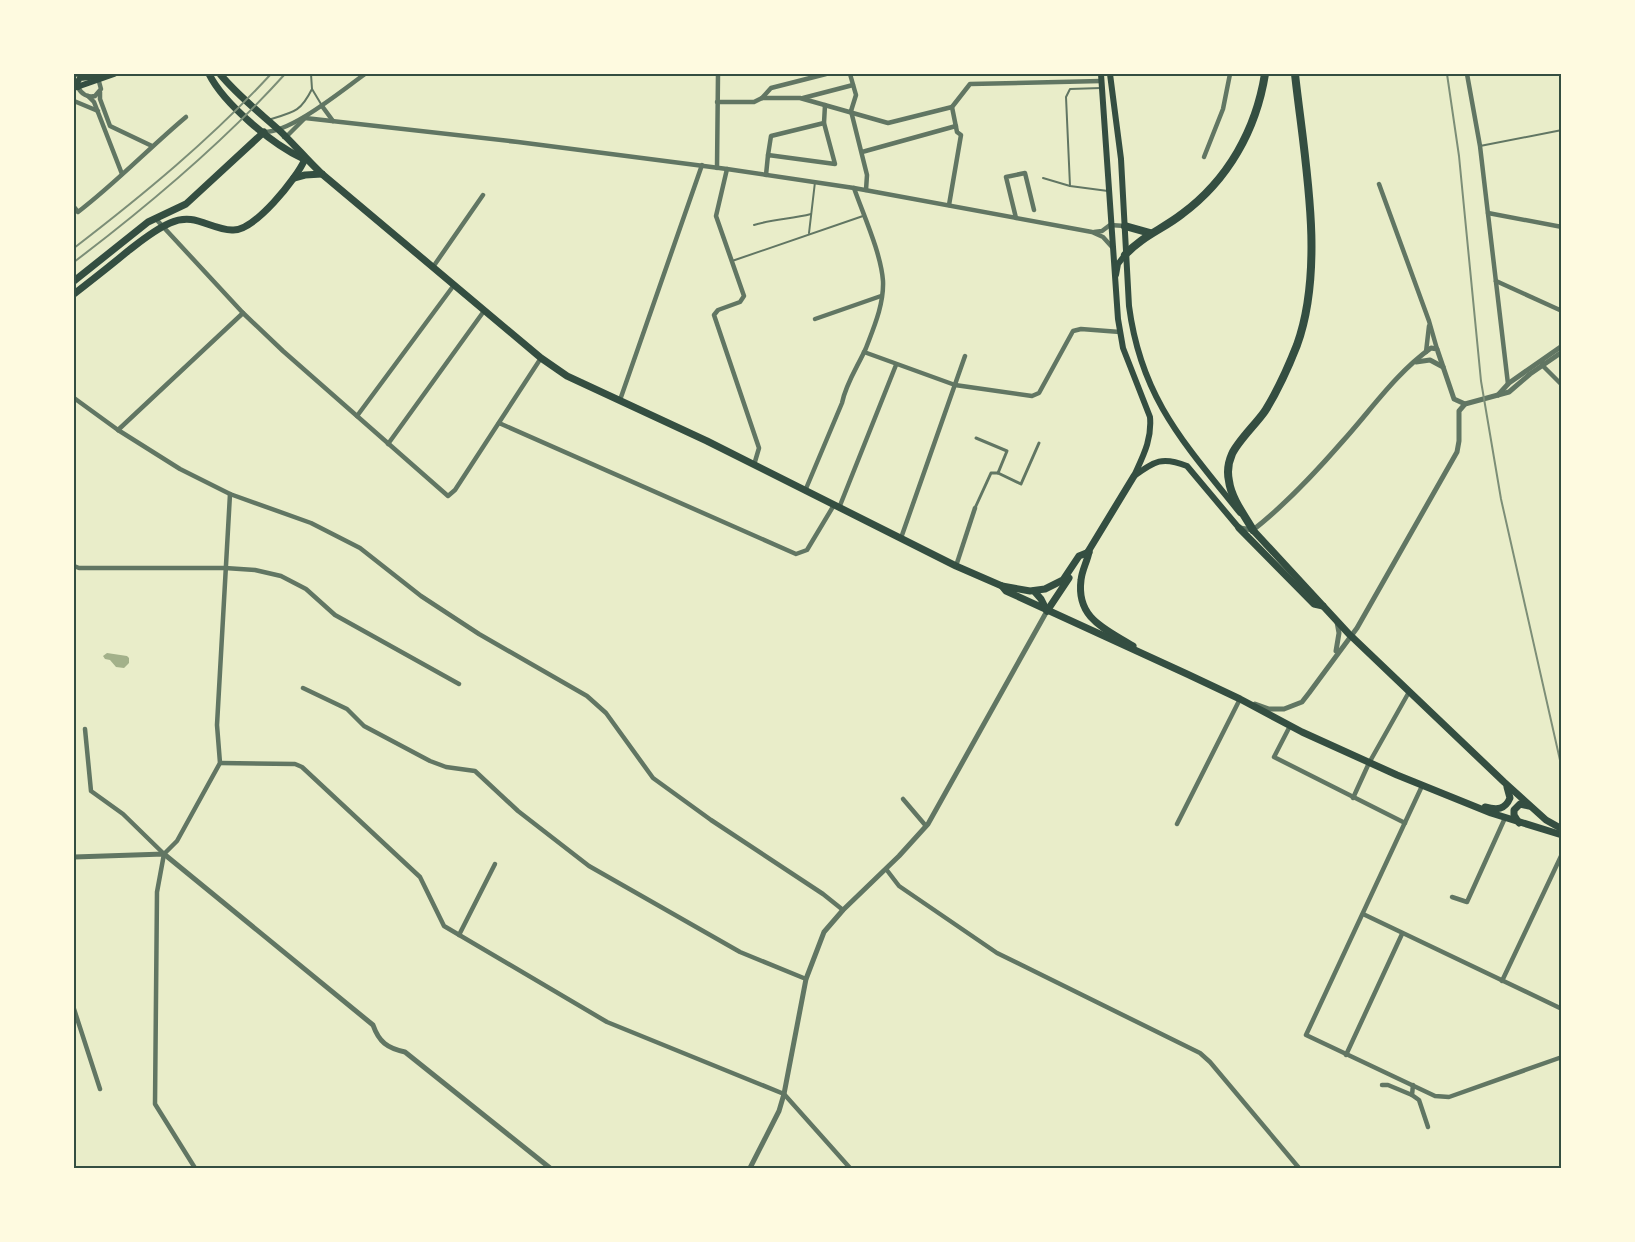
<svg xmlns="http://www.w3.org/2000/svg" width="1635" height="1242" font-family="'Fira Sans',sans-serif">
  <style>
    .water { fill: #a3b18a }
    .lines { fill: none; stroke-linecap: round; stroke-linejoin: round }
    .service { stroke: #617663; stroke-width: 2 }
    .pedestrian { stroke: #617663; stroke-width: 3 }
    .minor { stroke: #617663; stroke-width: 4.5 }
    .tertiary { stroke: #617663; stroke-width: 5 }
    .secondary { stroke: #344e41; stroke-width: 6 }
    .primary { stroke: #344e41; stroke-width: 7 }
    .motorway { stroke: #344e41; stroke-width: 8 }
    .rail { stroke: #7c8e77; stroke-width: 2 }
    .neatline { fill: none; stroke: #344e41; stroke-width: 2 }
  </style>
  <rect width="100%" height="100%" fill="#e9edc9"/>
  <path class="water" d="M 107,653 L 127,656 L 129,658 L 129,663 L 124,668 L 116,667 L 110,660 L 105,659 L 103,656 Z"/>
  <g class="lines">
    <g class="service">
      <path d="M 311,74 L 312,89 L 321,104"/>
      <path d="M 271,119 C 295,112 301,111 312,89"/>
      <path d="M 1480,146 L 1562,130"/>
      <path d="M 1043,178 L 1070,186 L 1108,191"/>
      <path d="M 1070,186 L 1066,97 L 1070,89 L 1101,88"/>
      <path d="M 754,225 C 773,219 792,219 811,214"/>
      <path d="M 809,233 L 815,182"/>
      <path d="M 732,261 L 863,216"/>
    </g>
    <g class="pedestrian">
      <path d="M 976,438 L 1007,451 L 998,473"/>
      <path d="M 975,508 L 991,473 L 998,473 L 1021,484 L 1039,443"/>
    </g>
    <g class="minor">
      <path d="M 75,74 L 85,77"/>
      <path d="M 850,74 L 856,95 L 851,111"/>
      <path d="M 1467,74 L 1480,146 L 1508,384"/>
      <path d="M 78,87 C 81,94 88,98 95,96 L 101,89 L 98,78"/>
      <path d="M 100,92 L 100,99 L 110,126 L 152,146"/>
      <path d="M 88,96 L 94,102 L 122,174"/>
      <path d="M 762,98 L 771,88 L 826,74"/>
      <path d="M 803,98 L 853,85"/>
      <path d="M 74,101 L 98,111"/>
      <path d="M 717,102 L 754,102 L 762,98 L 800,98 L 888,123 L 952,107"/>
      <path d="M 322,106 L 333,121"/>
      <path d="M 851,111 L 867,175 L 866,190"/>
      <path d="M 305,118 L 518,142 L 727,169 L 854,188 L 1092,232 L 1103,237 L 1112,247"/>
      <path d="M 264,132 C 292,132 341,91 365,74"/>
      <path d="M 284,137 L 286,137 L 306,117"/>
      <path d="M 862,152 L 956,126"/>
      <path d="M 768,155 L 771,136 L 824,123"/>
      <path d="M 1204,157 L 1223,109 L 1230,74"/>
      <path d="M 717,168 L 718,74"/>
      <path d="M 727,169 L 716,216 L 744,296 L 740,302 L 718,310 L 714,315 L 759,448 L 754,465"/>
      <path d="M 766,175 L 768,155 L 835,164 L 824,123 L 825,105"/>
      <path d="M 1379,184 L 1429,321 L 1437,349"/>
      <path d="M 949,205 L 961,135 L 957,132 L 952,107 L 970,84 L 1101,81"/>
      <path d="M 74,207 L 78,212 C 116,183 149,148 186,117"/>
      <path d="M 1488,213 L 1562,227"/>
      <path d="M 155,218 L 243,313 L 283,351 L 448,496 L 455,490 L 541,358"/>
      <path d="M 1016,218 L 1006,177 L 1025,173 L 1034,210"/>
      <path d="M 1094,232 L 1102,231 L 1110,225 L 1125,226"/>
      <path d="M 433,267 L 483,195"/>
      <path d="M 1496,281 L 1562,311"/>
      <path d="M 815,319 L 881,296"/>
      <path d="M 864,352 L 955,385 L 1032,396 L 1039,393 L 1073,331 L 1081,329 L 1120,332"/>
      <path d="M 1426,352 L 1429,326"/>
      <path d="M 1543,363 L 1542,365 L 1562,385"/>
      <path d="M 74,398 L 118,430 L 180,469 L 230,494 L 311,523 L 360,548 L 421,596 L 479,634 L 587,696 L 606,713 L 653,778 L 711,820 L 823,894 L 843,910"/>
      <path d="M 620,400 L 702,165"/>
      <path d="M 357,416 L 454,285"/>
      <path d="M 499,423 L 796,554 L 807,550 L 834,505"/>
      <path d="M 118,430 L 243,313"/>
      <path d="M 388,444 L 484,311"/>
      <path d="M 805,491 L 842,403 C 846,383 858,366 866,348 C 874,327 884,304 883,281 C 881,253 863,214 854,188"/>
      <path d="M 839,508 L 896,365"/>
      <path d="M 901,538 L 965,356"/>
      <path d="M 74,566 L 79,568 L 225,568 L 255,570 L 281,576 L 306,589 L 335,615 L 459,684"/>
      <path d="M 956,566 L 975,508"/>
      <path d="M 303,688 L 347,709 L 364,726 L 430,761 L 446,767 L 475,771 L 518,811 L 589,866 L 740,952 L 806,979"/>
      <path d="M 1290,726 L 1274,757 L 1405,823"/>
      <path d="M 85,729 L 91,791 L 123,814 L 164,854"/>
      <path d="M 220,763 L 295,764 L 302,767 L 420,877 L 444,926 L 607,1022 L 784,1094 L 850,1168"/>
      <path d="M 1422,786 L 1306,1035 L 1435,1096 L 1449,1097 L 1562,1057"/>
      <path d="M 1353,798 L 1369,763 L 1409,692"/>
      <path d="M 903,799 L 926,826"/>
      <path d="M 1177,824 L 1240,699"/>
      <path d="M 164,854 L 177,841 L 220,763 L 217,725 L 230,494"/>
      <path d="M 164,854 L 157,892 L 155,1104 L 195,1168"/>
      <path d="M 886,869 L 899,886 L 997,953 L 1200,1053 L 1210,1062 L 1299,1168"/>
      <path d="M 1452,897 L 1467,902 L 1505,818"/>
      <path d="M 1363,914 L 1562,1009"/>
      <path d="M 459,935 L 495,864"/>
      <path d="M 1502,981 L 1562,854"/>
      <path d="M 74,1009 L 100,1089"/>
      <path d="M 1346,1055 L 1402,934"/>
      <path d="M 1382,1085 L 1388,1085 L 1412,1095"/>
      <path d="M 1413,1085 L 1412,1095 L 1419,1100 L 1428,1127"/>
    </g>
    <g class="tertiary">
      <path d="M 1416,362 L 1430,360 L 1443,367"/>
      <path d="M 1498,395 L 1509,383 L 1562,346"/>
      <path d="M 1240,528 L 1253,530 C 1285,505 1315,473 1342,442 C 1371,410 1396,373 1431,348 L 1437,349 L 1454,399 L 1465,404"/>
      <path d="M 1336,651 L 1339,633 L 1337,622"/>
      <path d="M 1255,704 L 1269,709 L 1284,709 L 1302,702 L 1309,693 L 1357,628 L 1457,452 L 1459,441 L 1459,411 L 1465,404 L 1509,392 L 1530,374 L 1562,352"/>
      <path d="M 74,857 L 164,854 L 373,1025 C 379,1042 387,1048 405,1052 L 550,1168"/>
      <path d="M 750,1168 L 779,1111 L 784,1094 L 806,979 L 824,932 L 843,910 L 899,856 L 928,824 L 1047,611"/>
    </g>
    <g class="secondary">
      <path d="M 1101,74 L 1118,319 L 1123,348 L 1150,417 C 1152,440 1143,456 1134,476"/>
      <path d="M 1110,74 L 1121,159 L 1129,306 C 1141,398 1184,443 1240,513"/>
      <path d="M 78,87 L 77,83 L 80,78 L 98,76"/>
      <path d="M 74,88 L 114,74"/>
      <path d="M 1116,275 L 1118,264 L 1125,255"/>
      <path d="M 1134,476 C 1155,461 1162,456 1187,466 L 1239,528"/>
    </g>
    <g class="primary">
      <path d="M 209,74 C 224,104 272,144 302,158"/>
      <path d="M 220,74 C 237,95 259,112 279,130 C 294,144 307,160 322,174 L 541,358 L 567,376 L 707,441 L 956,566 L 1002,586 L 1030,591 L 1045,589 L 1063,580 L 1079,556 L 1089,552"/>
      <path d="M 294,178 L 305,175 L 322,174"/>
      <path d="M 74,281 L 148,222 L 186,204 L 264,132"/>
      <path d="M 74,294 C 92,280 110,266 128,251 C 141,241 154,230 170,223 C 195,212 209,229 232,230 C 254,232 297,178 305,159"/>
      <path d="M 1239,528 L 1314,604 L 1323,606"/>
      <path d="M 1253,530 L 1350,635 L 1504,782 L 1546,820 L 1562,829"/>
      <path d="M 1089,552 C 1087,562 1082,570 1081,580 C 1076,619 1106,629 1133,646"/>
      <path d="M 1086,555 L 1134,476"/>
      <path d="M 1002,586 L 1006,591 L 1187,674 L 1240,699 L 1302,732 L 1397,775 L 1491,813 L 1562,835"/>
      <path d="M 1034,591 L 1041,599 L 1047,611"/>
      <path d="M 1047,611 L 1069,578"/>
      <path d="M 1485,807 C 1497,810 1505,810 1510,798 L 1507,787"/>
      <path d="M 1519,823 L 1514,815 L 1514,810 L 1520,804 L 1529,806"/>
    </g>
    <g class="motorway">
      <path d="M 1125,226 L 1150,233"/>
      <path d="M 1125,255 C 1142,236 1163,229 1182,214 C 1228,180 1256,130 1265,74"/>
      <path d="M 1253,530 C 1245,516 1231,498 1229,481 C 1227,472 1228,463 1232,454 C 1238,441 1256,424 1265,411 C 1278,390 1288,368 1297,345 C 1326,265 1304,157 1295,74"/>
    </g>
    <g class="rail">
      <path d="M 1447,74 L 1459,156 L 1481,381 L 1501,499 L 1562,769"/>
      <path d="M 74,248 C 143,195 211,139 271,74"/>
      <path d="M 74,262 C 149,205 222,144 285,74"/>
    </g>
  </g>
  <rect width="1635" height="1242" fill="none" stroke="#fefae0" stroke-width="150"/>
  <rect x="75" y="75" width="1485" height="1092" class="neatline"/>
</svg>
